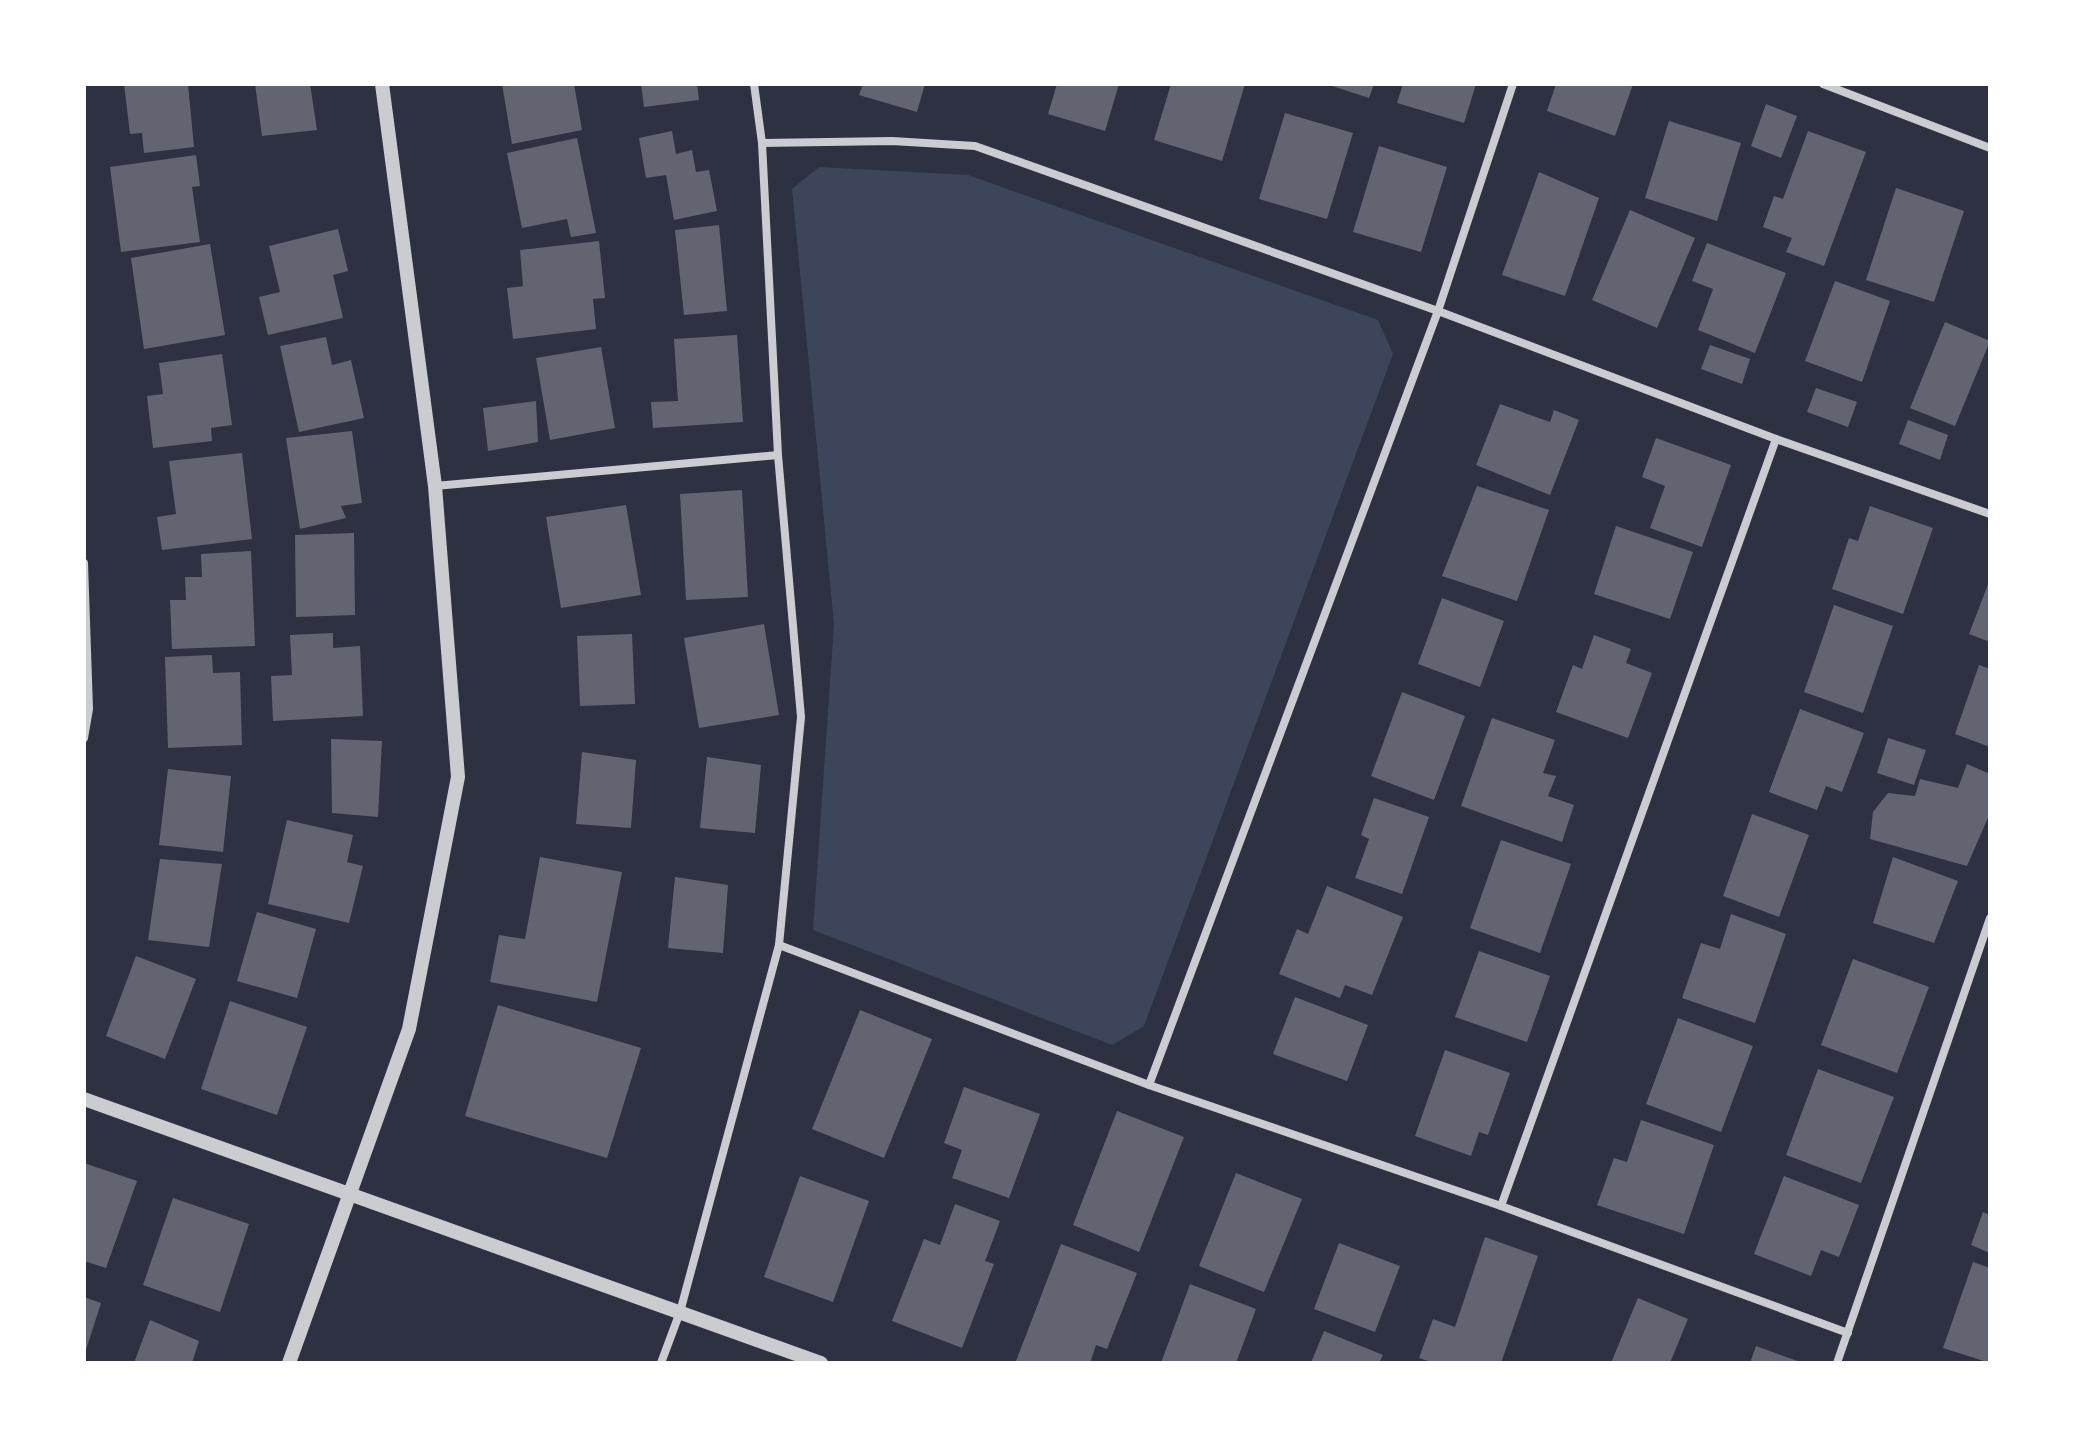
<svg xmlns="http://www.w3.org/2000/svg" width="2074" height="1447" font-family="Mulish,sans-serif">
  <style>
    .green { fill: #3c4559 }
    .building { fill: #626471 }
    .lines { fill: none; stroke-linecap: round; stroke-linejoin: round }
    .minor { stroke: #caccd0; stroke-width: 8 }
    .tertiary { stroke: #caccd0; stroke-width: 14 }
  </style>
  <rect width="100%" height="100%" fill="#2d3142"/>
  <path class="green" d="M 819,167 L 968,175 L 1378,320 L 1393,354 L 1144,1026 L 1112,1045 L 813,930 L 834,624 L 792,189 Z"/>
  <g class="building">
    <path d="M 124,84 L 188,84 L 194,147 L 144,153 L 142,133 L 130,134 Z"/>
    <path d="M 255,84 L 310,84 L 317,130 L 262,136 Z"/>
    <path d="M 502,84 L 574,84 L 582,130 L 512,144 Z"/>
    <path d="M 641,84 L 697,84 L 699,100 L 644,107 Z"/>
    <path d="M 863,84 L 925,84 L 917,112 L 859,95 Z"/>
    <path d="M 1057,84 L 1119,84 L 1105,131 L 1048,114 Z"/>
    <path d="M 1171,84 L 1245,84 L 1222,161 L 1154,140 Z"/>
    <path d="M 1326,84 L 1374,84 L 1369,98 Z"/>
    <path d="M 1403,84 L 1476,84 L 1464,123 L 1397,103 Z"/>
    <path d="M 1556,84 L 1633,84 L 1615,136 L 1547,111 Z"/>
    <path d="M 1766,104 L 1797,116 L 1781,158 L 1751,146 Z"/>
    <path d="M 1285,113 L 1353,133 L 1327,219 L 1259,199 Z"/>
    <path d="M 1669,121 L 1741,143 L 1717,221 L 1645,198 Z"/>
    <path d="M 672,131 L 676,154 L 692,150 L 696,172 L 709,170 L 717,211 L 674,220 L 666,175 L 646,178 L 639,138 Z"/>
    <path d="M 1808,131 L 1866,152 L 1824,266 L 1786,252 L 1792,238 L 1763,227 L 1774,196 L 1783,199 Z"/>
    <path d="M 577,138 L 596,233 L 571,237 L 567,219 L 522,228 L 507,153 Z"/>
    <path d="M 1379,146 L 1447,167 L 1421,252 L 1353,232 Z"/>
    <path d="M 196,155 L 200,186 L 192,187 L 200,242 L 121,252 L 110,167 Z"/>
    <path d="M 1539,172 L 1599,198 L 1565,296 L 1502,275 Z"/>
    <path d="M 1896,188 L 1964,211 L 1934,302 L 1866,280 Z"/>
    <path d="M 1630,210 L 1695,238 L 1657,328 L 1592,300 Z"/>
    <path d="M 719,225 L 727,311 L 684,315 L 675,230 Z"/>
    <path d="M 338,229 L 348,271 L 333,275 L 343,318 L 268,335 L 259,297 L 280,292 L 269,246 Z"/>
    <path d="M 599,241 L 605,298 L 593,299 L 596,329 L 513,339 L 507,288 L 523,286 L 520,250 Z"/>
    <path d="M 1707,243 L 1786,273 L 1755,353 L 1698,330 L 1713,289 L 1692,281 Z"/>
    <path d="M 210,244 L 225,335 L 144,349 L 131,258 Z"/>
    <path d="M 1835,281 L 1890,301 L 1862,382 L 1805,361 Z"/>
    <path d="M 1945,322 L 1990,341 L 1955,426 L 1910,408 Z"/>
    <path d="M 737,335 L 743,422 L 653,428 L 651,402 L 678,401 L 674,339 Z"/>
    <path d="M 326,337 L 332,365 L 351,360 L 364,418 L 299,432 L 280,346 Z"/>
    <path d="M 1710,345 L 1750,359 L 1742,384 L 1701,369 Z"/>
    <path d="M 601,347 L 615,428 L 550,440 L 536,358 Z"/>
    <path d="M 222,354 L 232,425 L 211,428 L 212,441 L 153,448 L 147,396 L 163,394 L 159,363 Z"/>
    <path d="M 1816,388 L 1857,402 L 1848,427 L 1807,412 Z"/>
    <path d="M 536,401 L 538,442 L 488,451 L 483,408 Z"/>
    <path d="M 1500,404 L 1550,422 L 1554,410 L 1579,420 L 1550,495 L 1476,465 Z"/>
    <path d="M 1908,420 L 1948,435 L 1940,460 L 1899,444 Z"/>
    <path d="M 352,431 L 362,503 L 341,506 L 346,518 L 300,529 L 286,438 Z"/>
    <path d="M 1656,438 L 1731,465 L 1702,547 L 1650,528 L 1665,486 L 1642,477 Z"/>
    <path d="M 242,453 L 252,539 L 162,550 L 157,517 L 176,514 L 169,461 Z"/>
    <path d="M 1477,486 L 1549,510 L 1517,601 L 1442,576 Z"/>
    <path d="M 742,490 L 748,597 L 686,600 L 680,494 Z"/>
    <path d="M 626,505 L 641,595 L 561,608 L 546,517 Z"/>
    <path d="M 1870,506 L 1933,528 L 1903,614 L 1832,589 L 1849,538 L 1858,541 Z"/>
    <path d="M 1616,526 L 1693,552 L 1670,619 L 1594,594 Z"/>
    <path d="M 354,533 L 355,615 L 296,617 L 295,535 Z"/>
    <path d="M 251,551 L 255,646 L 172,649 L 170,600 L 186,600 L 185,577 L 202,577 L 201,554 Z"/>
    <path d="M 1990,579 L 1990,642 L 1969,634 Z"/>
    <path d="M 1442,598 L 1504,621 L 1480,687 L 1418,664 Z"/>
    <path d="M 1834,605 L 1893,626 L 1863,713 L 1804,692 Z"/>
    <path d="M 764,624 L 779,715 L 699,728 L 684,638 Z"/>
    <path d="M 333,633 L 333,648 L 360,646 L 363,716 L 273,721 L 271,676 L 292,675 L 290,635 Z"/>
    <path d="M 632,634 L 635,704 L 580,706 L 577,636 Z"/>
    <path d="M 1594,635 L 1631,649 L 1626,663 L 1652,673 L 1628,738 L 1556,712 L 1573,665 L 1582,669 Z"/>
    <path d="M 212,655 L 213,673 L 240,672 L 242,745 L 168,748 L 165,657 Z"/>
    <path d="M 1979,665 L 1990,669 L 1990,747 L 1955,734 Z"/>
    <path d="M 1402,692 L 1465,716 L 1434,800 L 1371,776 Z"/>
    <path d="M 1800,709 L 1864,733 L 1842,792 L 1826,786 L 1817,810 L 1769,792 Z"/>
    <path d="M 1492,718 L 1555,740 L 1543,773 L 1556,776 L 1548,796 L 1574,805 L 1562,842 L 1461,806 Z"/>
    <path d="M 1888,738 L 1926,750 L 1914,785 L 1877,773 Z"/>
    <path d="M 331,739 L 382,741 L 378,817 L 332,813 Z"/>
    <path d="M 582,752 L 636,760 L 631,828 L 576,824 Z"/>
    <path d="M 707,757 L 761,765 L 755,833 L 700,828 Z"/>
    <path d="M 1967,764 L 1990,774 L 1990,813 L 1967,866 L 1870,839 L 1873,812 L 1888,793 L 1915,796 L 1920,779 L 1958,788 Z"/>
    <path d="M 168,769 L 231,776 L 223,852 L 159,845 Z"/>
    <path d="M 1374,798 L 1429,817 L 1402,894 L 1355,878 L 1369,839 L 1361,835 Z"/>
    <path d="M 1752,814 L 1809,835 L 1779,917 L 1723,896 Z"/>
    <path d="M 287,820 L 353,835 L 347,862 L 363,866 L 349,923 L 268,904 Z"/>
    <path d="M 1501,840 L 1571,864 L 1540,953 L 1470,928 Z"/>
    <path d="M 540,857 L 622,872 L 597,1002 L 490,982 L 499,935 L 525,939 Z"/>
    <path d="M 1893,857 L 1958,881 L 1934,943 L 1873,923 Z"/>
    <path d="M 160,859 L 222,864 L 209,947 L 148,940 Z"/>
    <path d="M 675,877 L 728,885 L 723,953 L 668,948 Z"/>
    <path d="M 1327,886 L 1403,917 L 1372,995 L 1345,985 L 1340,998 L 1279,974 L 1297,929 L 1308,934 Z"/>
    <path d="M 257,912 L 316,929 L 297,998 L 237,981 Z"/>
    <path d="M 1731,914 L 1786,934 L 1755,1023 L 1682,998 L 1701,943 L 1720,949 Z"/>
    <path d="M 1479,951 L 1550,976 L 1527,1042 L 1455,1017 Z"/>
    <path d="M 136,956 L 196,979 L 165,1059 L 106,1036 Z"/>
    <path d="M 1853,959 L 1929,987 L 1897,1073 L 1821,1045 Z"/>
    <path d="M 1295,997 L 1368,1025 L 1347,1081 L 1273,1054 Z"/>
    <path d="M 230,1001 L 307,1027 L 277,1115 L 201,1089 Z"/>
    <path d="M 498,1005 L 641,1048 L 607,1158 L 465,1116 Z"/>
    <path d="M 860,1010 L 932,1039 L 884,1158 L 812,1129 Z"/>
    <path d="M 1678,1018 L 1753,1046 L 1721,1132 L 1646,1104 Z"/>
    <path d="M 1445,1050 L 1510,1073 L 1488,1135 L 1479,1132 L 1471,1156 L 1415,1136 Z"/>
    <path d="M 1818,1069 L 1894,1097 L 1861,1183 L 1786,1155 Z"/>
    <path d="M 964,1087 L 1040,1114 L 1009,1198 L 952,1178 L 962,1150 L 944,1143 Z"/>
    <path d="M 1117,1111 L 1184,1137 L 1139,1252 L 1073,1225 Z"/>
    <path d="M 1641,1120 L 1714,1145 L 1684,1234 L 1597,1205 L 1614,1158 L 1627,1162 Z"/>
    <path d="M 84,1163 L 137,1181 L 106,1268 L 84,1261 Z"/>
    <path d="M 1236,1173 L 1302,1199 L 1264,1292 L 1199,1266 Z"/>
    <path d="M 800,1176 L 869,1201 L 833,1302 L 764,1277 Z"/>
    <path d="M 1784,1176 L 1859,1205 L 1839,1257 L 1821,1250 L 1811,1276 L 1754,1254 Z"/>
    <path d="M 173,1198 L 249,1224 L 220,1312 L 143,1285 Z"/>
    <path d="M 955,1204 L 1000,1221 L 985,1261 L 994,1264 L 962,1348 L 892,1321 L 924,1239 L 940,1245 Z"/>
    <path d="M 1983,1212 L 1990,1215 L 1990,1253 L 1971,1245 Z"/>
    <path d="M 1485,1237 L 1538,1256 L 1501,1363 L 1434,1363 L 1419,1358 L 1433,1319 L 1455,1327 Z"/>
    <path d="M 1339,1243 L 1400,1266 L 1375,1332 L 1314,1309 Z"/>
    <path d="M 1061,1244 L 1137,1273 L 1107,1349 L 1096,1345 L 1090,1363 L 1021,1363 L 1016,1361 Z"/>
    <path d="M 1973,1262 L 1990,1268 L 1990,1363 L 1943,1348 Z"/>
    <path d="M 1190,1284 L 1256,1309 L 1236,1363 L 1161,1363 Z"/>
    <path d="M 84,1297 L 101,1303 L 85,1353 L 84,1353 Z"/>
    <path d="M 1638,1298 L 1688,1319 L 1670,1363 L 1611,1363 Z"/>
    <path d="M 150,1320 L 199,1341 L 192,1363 L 134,1363 Z"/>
    <path d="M 1324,1331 L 1383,1355 L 1379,1363 L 1311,1363 Z"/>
    <path d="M 1756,1346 L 1803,1363 L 1750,1363 Z"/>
  </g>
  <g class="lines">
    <g class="minor">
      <path d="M 1823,84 L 1990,148"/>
      <path d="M 762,143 L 892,141 L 975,146 L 1438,311 L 1776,439 L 1990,514"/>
      <path d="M 435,486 L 778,455"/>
      <path d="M 84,563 L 89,709 L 84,738"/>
      <path d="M 779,945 L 1149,1085 L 1501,1206 L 1848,1333"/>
      <path d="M 1149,1085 L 1438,311 L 1513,84"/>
      <path d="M 1501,1206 L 1776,439"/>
      <path d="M 661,1363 L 680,1312 L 779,945 L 801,717 L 778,455 L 762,143 L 754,84"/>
      <path d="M 1837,1363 L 1990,918"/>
    </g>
    <g class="tertiary">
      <path d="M 84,1099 L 821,1363"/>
      <path d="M 289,1363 L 409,1029 L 458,777 L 435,486 L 382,84"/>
    </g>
  </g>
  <rect width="2074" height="1447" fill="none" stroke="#ffffff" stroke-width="172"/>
</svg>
